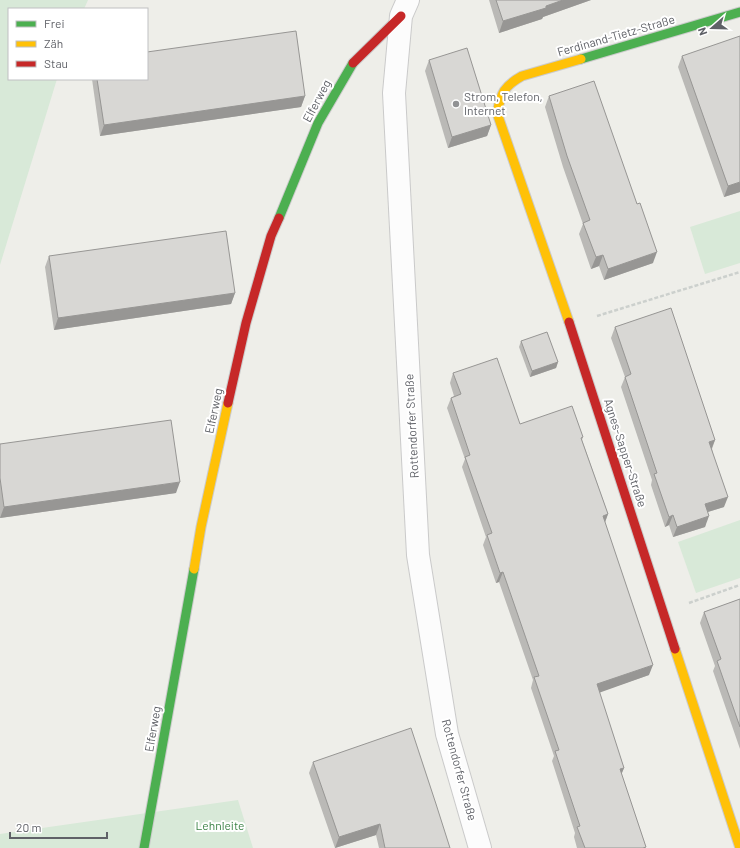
<svg xmlns="http://www.w3.org/2000/svg" width="740" height="848" font-family="Barlow,sans-serif">
  <style>
    .green { fill: #d8e9d8 }
    .lines { fill: none; stroke-linecap: round; stroke-linejoin: round }
    .street-casing { stroke: #cacaca; stroke-width: 24 }
    .fast-casing { stroke: #cbcbcb; stroke-width: 11 }
    .slow-casing { stroke: #cbcbcb; stroke-width: 11 }
    .jam-casing { stroke: #cbcbcb; stroke-width: 11 }
    .path { stroke: #ccd0cd; stroke-width: 2.5; stroke-dasharray: 4 2; stroke-linecap: butt }
    .street { stroke: #fcfcfc; stroke-width: 22 }
    .fast { stroke: #4caf50; stroke-width: 9 }
    .slow { stroke: #ffc107; stroke-width: 9 }
    .jam { stroke: #c62828; stroke-width: 9 }
    .wall { fill: #bab9b6 }
    .shaded-wall { fill: #979694 }
    .building { fill: #d8d7d4; stroke: #979694 }
    .poi-dot { fill: #919294; stroke: #fff; stroke-width: 1.5 }
    .labels { text-anchor: middle; stroke-width: 4; stroke-linejoin: round; paint-order: stroke }
    .street-label { font-size: 12px; fill: #5f6167; stroke: #fff }
    .poi-label { font-size: 12px; fill: #5f6167; stroke: #fff; text-anchor: start }
    .park-label { font-size: 12px; fill: #3b8246; stroke: #fff }
  </style>
  <rect width="100%" height="100%" fill="#eeeee9"/>
  <g class="green">
    <path d="M 0,0 L 88,0 L 84,9 L 9,9 L 9,79 L 57,79 L 0,265 Z"/>
    <path d="M 740,211 L 740,263 L 705,274 L 690,227 Z"/>
    <path d="M 740,520 L 740,578 L 696,593 L 678,542 Z"/>
    <path d="M 238,800 L 253,848 L 0,848 L 0,834 Z"/>
  </g>
  <g class="lines">
    <defs>
      <path id="street" d="M 408,0 L 401,16 L 394,93 L 418,555 L 447,734 L 480,848"/>
      <g id="fast">
        <path d="M 581,59 L 740,12"/>
        <path d="M 279,218 L 318,123 L 353,63"/>
        <path d="M 144,848 L 194,569"/>
      </g>
      <g id="slow">
        <path d="M 569,322 L 497,113 C 501,93 504,86 522,76 L 581,59"/>
        <path d="M 194,569 L 201,527 L 228,403"/>
        <path d="M 675,649 L 740,848"/>
      </g>
      <g id="jam">
        <path d="M 353,63 L 401,16"/>
        <path d="M 569,322 L 675,649"/>
        <path d="M 228,403 L 246,323 L 271,236 L 279,218"/>
      </g>
    </defs>
    <use href="#street" class="street-casing"/>
    <use href="#fast" class="fast-casing"/>
    <use href="#slow" class="slow-casing"/>
    <use href="#jam" class="jam-casing"/>
    <g class="path">
      <path d="M 597,316 L 740,272"/>
      <path d="M 689,603 L 740,585"/>
    </g>
    <use href="#street" class="street"/>
    <use href="#fast" class="fast"/>
    <use href="#slow" class="slow"/>
    <use href="#jam" class="jam"/>
  </g>
  <g class="wall">
    <path d="M 489,0 L 591,0 L 543,17 L 542,19 L 499,33 Z"/>
    <path d="M 682,56 L 740,192 L 724,197 L 678,67 Z"/>
    <path d="M 429,60 L 491,125 L 487,136 L 448,148 L 425,71 Z"/>
    <path d="M 92,79 L 147,79 L 305,96 L 301,107 L 100,136 Z"/>
    <path d="M 549,96 L 653,263 L 604,280 L 599,266 L 591,269 L 579,234 L 583,224 L 563,167 L 545,107 Z"/>
    <path d="M 49,256 L 235,293 L 231,304 L 54,330 L 45,267 Z"/>
    <path d="M 615,327 L 715,440 L 712,449 L 724,507 L 708,512 L 705,527 L 673,537 L 669,525 L 665,527 L 651,485 L 652,480 L 621,387 L 625,377 L 611,338 Z"/>
    <path d="M 521,341 L 558,362 L 556,368 L 530,377 L 519,347 Z"/>
    <path d="M 453,373 L 520,424 L 583,437 L 582,440 L 608,514 L 605,522 L 649,675 L 599,692 L 624,768 L 621,774 L 646,847 L 645,848 L 577,848 L 574,837 L 575,833 L 552,761 L 554,756 L 531,688 L 533,680 L 499,582 L 496,583 L 483,545 L 486,537 L 462,467 L 465,459 L 447,408 L 451,398 L 454,396 L 450,383 Z"/>
    <path d="M 0,444 L 176,493 L 0,518 Z"/>
    <path d="M 740,599 L 740,749 L 713,671 L 715,666 L 700,623 L 704,612 Z"/>
    <path d="M 313,762 L 450,848 L 379,848 L 376,835 L 335,848 L 309,773 Z"/>
  </g>
  <g class="shaded-wall">
    <path d="M 563,0 L 591,0 L 543,17 L 542,19 L 499,33 L 503,21 Z"/>
    <path d="M 305,96 L 301,107 L 100,136 L 104,125 Z"/>
    <path d="M 491,125 L 487,136 L 448,148 L 452,137 Z"/>
    <path d="M 740,182 L 740,192 L 724,197 L 728,186 Z"/>
    <path d="M 657,252 L 653,263 L 604,280 L 608,269 Z"/>
    <path d="M 603,255 L 599,266 L 591,269 L 596,257 Z"/>
    <path d="M 235,293 L 231,304 L 54,330 L 58,318 Z"/>
    <path d="M 558,362 L 556,368 L 530,377 L 532,371 Z"/>
    <path d="M 715,440 L 711,450 L 709,442 Z"/>
    <path d="M 180,482 L 176,493 L 0,518 L 4,507 Z"/>
    <path d="M 728,497 L 724,507 L 701,514 L 705,504 Z"/>
    <path d="M 608,514 L 604,525 L 603,516 Z"/>
    <path d="M 673,515 L 669,525 L 665,527 L 669,517 Z"/>
    <path d="M 709,516 L 705,527 L 673,537 L 677,527 Z"/>
    <path d="M 503,572 L 499,582 L 496,583 L 500,573 Z"/>
    <path d="M 653,665 L 649,675 L 593,695 L 597,684 Z"/>
    <path d="M 624,768 L 620,778 L 620,769 Z"/>
    <path d="M 380,824 L 376,835 L 335,848 L 339,837 Z"/>
  </g>
  <g class="building">
    <path d="M 496,0 L 563,0 L 546,6 L 546,8 L 503,21 Z"/>
    <path d="M 296,31 L 305,96 L 104,125 L 97,79 L 147,79 L 147,52 Z"/>
    <path d="M 740,36 L 740,182 L 728,186 L 682,56 Z"/>
    <path d="M 467,48 L 491,125 L 452,137 L 429,60 Z"/>
    <path d="M 594,81 L 637,204 L 640,203 L 657,252 L 608,269 L 603,255 L 596,257 L 583,223 L 590,220 L 567,156 L 549,96 Z"/>
    <path d="M 226,231 L 235,293 L 58,318 L 49,256 Z"/>
    <path d="M 671,308 L 715,440 L 709,442 L 728,497 L 705,504 L 709,516 L 677,527 L 673,515 L 669,517 L 654,474 L 657,473 L 625,377 L 631,374 L 615,327 Z"/>
    <path d="M 547,332 L 558,362 L 532,371 L 521,341 Z"/>
    <path d="M 497,358 L 520,424 L 572,406 L 583,437 L 581,438 L 608,514 L 603,516 L 653,665 L 597,684 L 624,768 L 620,769 L 646,847 L 643,848 L 585,848 L 577,827 L 580,826 L 555,751 L 559,750 L 534,677 L 539,676 L 503,572 L 500,573 L 487,535 L 492,533 L 465,457 L 470,455 L 451,398 L 461,394 L 453,373 Z"/>
    <path d="M 171,420 L 180,482 L 4,507 L 0,478 L 0,444 Z"/>
    <path d="M 740,599 L 740,727 L 717,661 L 721,659 L 704,612 Z"/>
    <path d="M 411,728 L 436,804 L 450,848 L 385,848 L 380,824 L 339,837 L 313,762 Z"/>
  </g>
  <circle class="poi-dot" cx="456" cy="104" r="4"/>
  <g class="labels">
    <g class="street-label">
      <text transform="translate(616 36) rotate(-16)" y="4">Ferdinand-Tietz-Straße</text>
      <text transform="translate(317 101) rotate(-62)" y="4">Elferweg</text>
      <text transform="translate(214 411) rotate(-78)" y="4">Elferweg</text>
      <text transform="translate(412 426) rotate(-93)" y="4">Rottendorfer Straße</text>
      <text transform="translate(625 453) rotate(72)" y="4">Agnes-Sapper-Straße</text>
      <text transform="translate(153 729) rotate(-80)" y="4">Elferweg</text>
      <text transform="translate(459 770) rotate(75)" y="4">Rottendorfer Straße</text>
    </g>
    <g class="poi-label">
      <text x="464" y="101">Strom, Telefon,<tspan x="464" dy="14">Internet</tspan></text>
    </g>
    <g class="park-label">
      <text x="220" y="830">Lehnleite</text>
    </g>
  </g>
  <rect x="8" y="8" width="140" height="72" fill="#ffffff" stroke="#bfc0c2"/>
  <rect x="16" y="21" width="20" height="6" fill="#4caf50" stroke="#bfc0c2"/>
  <text x="44" y="28" font-size="12" fill="#5f6167">Frei</text>
  <rect x="16" y="41" width="20" height="6" fill="#ffc107" stroke="#bfc0c2"/>
  <text x="44" y="48" font-size="12" fill="#5f6167">Zäh</text>
  <rect x="16" y="61" width="20" height="6" fill="#c62828" stroke="#bfc0c2"/>
  <text x="44" y="68" font-size="12" fill="#5f6167">Stau</text>
  <g transform="translate(712 28) rotate(250)" stroke="#ffffff" stroke-width="3" paint-order="stroke">
  <path d="M0-3L7 15L0 10L-7 15Z" fill="#5f6167"/>
  <text y="-6" font-size="11" font-weight="bold" text-anchor="middle" fill="#5f6167">N</text>
  </g>
  <path d="M10 832v6h97v-6" fill="none" stroke="#5f6167" stroke-width="2"/>
  <text x="16" y="832" font-size="12" fill="#5f6167" stroke="#ffffff" stroke-width="3" paint-order="stroke">20 m</text>
</svg>
